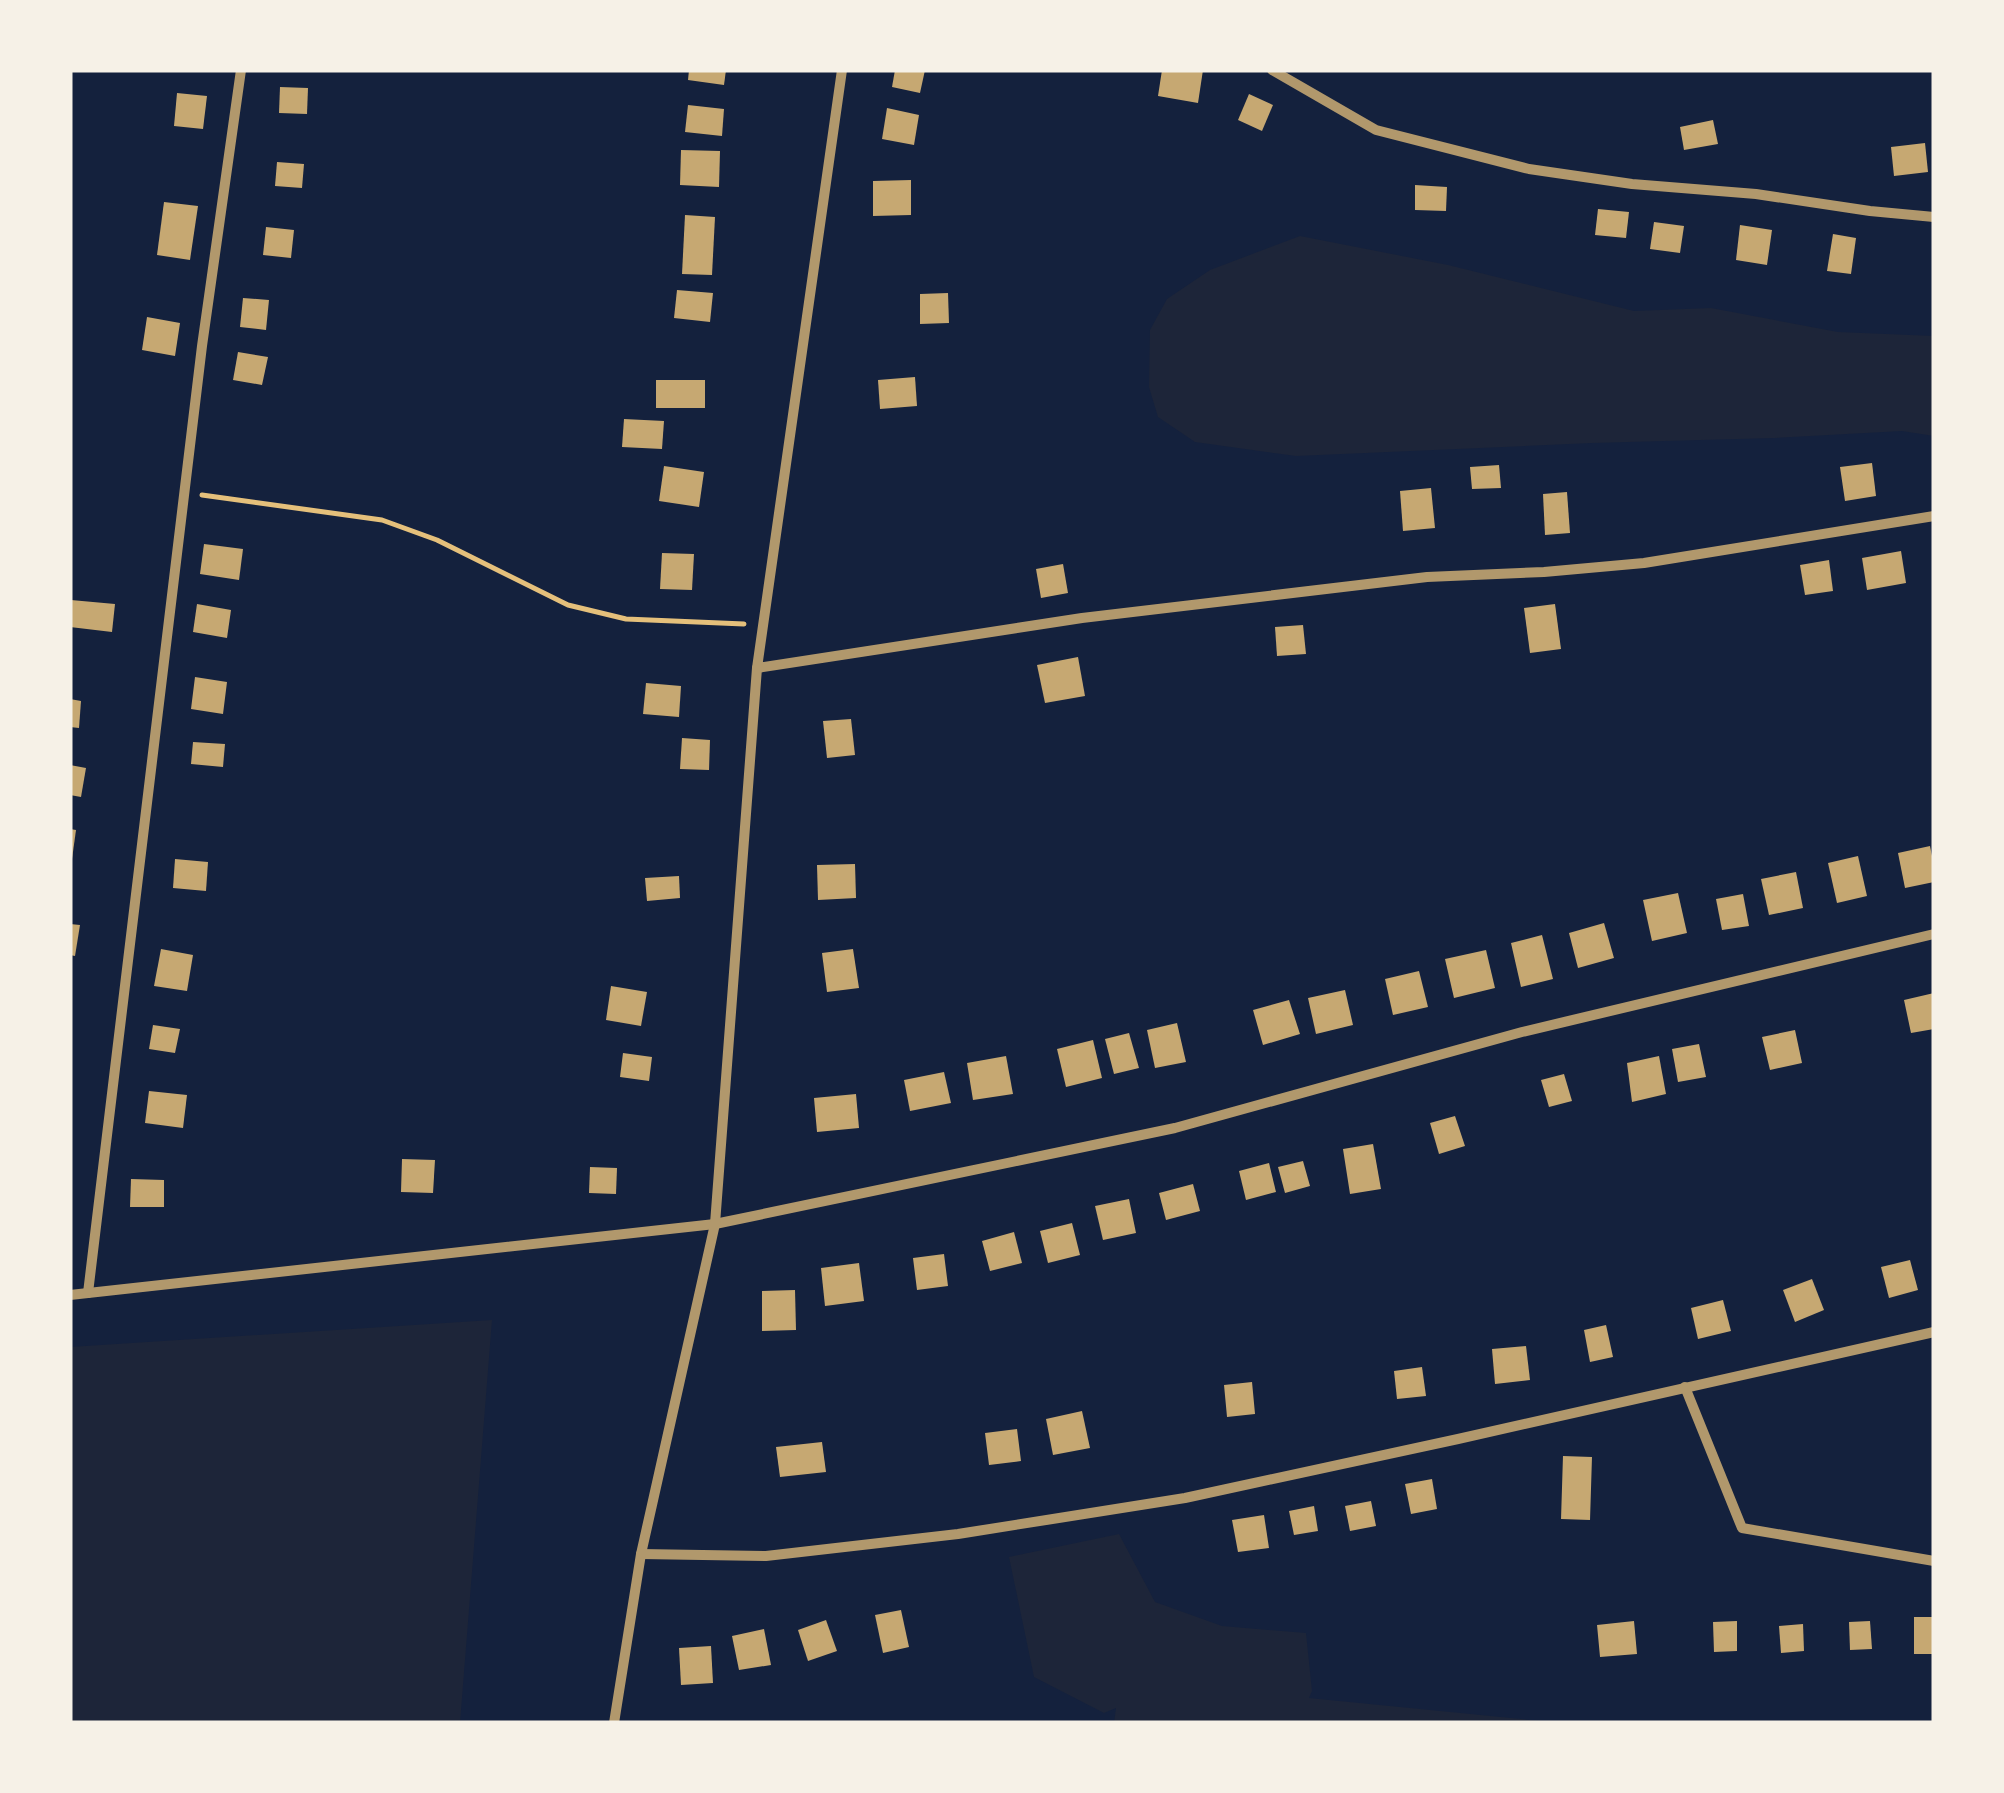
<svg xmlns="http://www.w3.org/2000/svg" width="2004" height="1793" font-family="'Sofia Sans Condensed',sans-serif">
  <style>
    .green { fill: #1d2539 }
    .building { fill: #c6a872 }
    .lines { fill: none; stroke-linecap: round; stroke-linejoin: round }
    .path { stroke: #e5c07b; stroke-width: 5 }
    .minor { stroke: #b1986c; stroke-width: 10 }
  </style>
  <rect width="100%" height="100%" fill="#14213d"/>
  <g class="green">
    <path d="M 1300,236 L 1448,265 L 1634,311 L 1711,308 L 1838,332 L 1934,336 L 1934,436 L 1902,431 L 1774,438 L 1592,443 L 1296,456 L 1195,442 L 1158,417 L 1149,387 L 1150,330 L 1167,299 L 1210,270 Z"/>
    <path d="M 492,1320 L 460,1723 L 70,1723 L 70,1347 Z"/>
    <path d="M 1119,1534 L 1155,1602 L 1222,1626 L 1306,1633 L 1312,1691 L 1309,1698 L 1560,1723 L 1114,1723 L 1116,1708 L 1104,1713 L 1034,1677 L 1009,1557 Z"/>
  </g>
  <g class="building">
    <path d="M 689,70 L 726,70 L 724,85 L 688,80 Z"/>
    <path d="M 895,70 L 925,70 L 920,93 L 892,87 Z"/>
    <path d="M 1162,70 L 1203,70 L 1198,103 L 1158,96 Z"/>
    <path d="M 280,87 L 308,88 L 307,114 L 279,113 Z"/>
    <path d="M 177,93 L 207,96 L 203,129 L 174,126 Z"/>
    <path d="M 1249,94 L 1273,105 L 1262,131 L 1238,120 Z"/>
    <path d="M 688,105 L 724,109 L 722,136 L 685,132 Z"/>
    <path d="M 887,108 L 919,115 L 914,145 L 882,139 Z"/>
    <path d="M 1713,120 L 1718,144 L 1684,150 L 1680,127 Z"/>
    <path d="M 1925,143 L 1928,172 L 1894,176 L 1891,147 Z"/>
    <path d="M 681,150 L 720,151 L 719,187 L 680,185 Z"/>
    <path d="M 277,162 L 304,164 L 302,188 L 275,186 Z"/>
    <path d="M 911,180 L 911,215 L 873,216 L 873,181 Z"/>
    <path d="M 1415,185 L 1447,187 L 1446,211 L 1415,210 Z"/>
    <path d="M 164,202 L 198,206 L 190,260 L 157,255 Z"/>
    <path d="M 1598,209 L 1629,212 L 1626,238 L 1595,235 Z"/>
    <path d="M 685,215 L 715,217 L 712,275 L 682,274 Z"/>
    <path d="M 1654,222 L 1684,226 L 1680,253 L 1650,249 Z"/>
    <path d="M 1740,225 L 1772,230 L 1767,265 L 1736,260 Z"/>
    <path d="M 266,227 L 294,230 L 291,258 L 263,255 Z"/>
    <path d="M 1833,234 L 1856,238 L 1851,274 L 1827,271 Z"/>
    <path d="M 677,290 L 713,293 L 710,322 L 674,318 Z"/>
    <path d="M 948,293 L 949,323 L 920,324 L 920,294 Z"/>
    <path d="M 243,298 L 269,300 L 266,330 L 240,327 Z"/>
    <path d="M 147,317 L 180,323 L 175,356 L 142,350 Z"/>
    <path d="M 238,352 L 268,357 L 262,385 L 233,380 Z"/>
    <path d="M 915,377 L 917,406 L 880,409 L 878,380 Z"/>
    <rect x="656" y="380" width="49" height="28"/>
    <path d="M 624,419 L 664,421 L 662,449 L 622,447 Z"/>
    <path d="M 1872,463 L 1876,496 L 1845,501 L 1840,467 Z"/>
    <path d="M 1499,465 L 1501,488 L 1472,489 L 1470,467 Z"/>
    <path d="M 664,466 L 704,472 L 699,507 L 659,501 Z"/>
    <path d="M 1431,488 L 1435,528 L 1403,531 L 1400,491 Z"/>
    <path d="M 1567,492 L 1570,533 L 1545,535 L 1543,494 Z"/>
    <path d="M 204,544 L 243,549 L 239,580 L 200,574 Z"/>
    <path d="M 1901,551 L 1906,583 L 1867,590 L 1862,558 Z"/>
    <path d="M 662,553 L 694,554 L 692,590 L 660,589 Z"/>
    <path d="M 1829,560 L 1833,591 L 1805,595 L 1800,565 Z"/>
    <path d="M 1063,564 L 1068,593 L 1041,598 L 1036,569 Z"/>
    <path d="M 71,600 L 115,604 L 112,632 L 70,627 Z"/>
    <path d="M 197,604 L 231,610 L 227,638 L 193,632 Z"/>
    <path d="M 1555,604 L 1561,649 L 1530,653 L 1524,608 Z"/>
    <path d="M 1303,625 L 1306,654 L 1277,656 L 1275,627 Z"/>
    <path d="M 1078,657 L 1085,696 L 1045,703 L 1037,665 Z"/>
    <path d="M 195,677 L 227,682 L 223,714 L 191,709 Z"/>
    <path d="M 646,683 L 681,686 L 679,717 L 643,714 Z"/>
    <path d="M 70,699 L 81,701 L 79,728 L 70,727 Z"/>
    <path d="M 851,719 L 855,755 L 827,758 L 823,721 Z"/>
    <path d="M 682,738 L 710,740 L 709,770 L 680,769 Z"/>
    <path d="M 193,742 L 225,744 L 223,767 L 191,764 Z"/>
    <path d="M 70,765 L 86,768 L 81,797 L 70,795 Z"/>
    <path d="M 70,829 L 76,830 L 72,859 L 70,859 Z"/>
    <path d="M 1930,846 L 1934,866 L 1934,882 L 1905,888 L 1898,853 Z"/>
    <path d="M 1858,856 L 1867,896 L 1837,903 L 1828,863 Z"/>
    <path d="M 175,859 L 208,862 L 206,891 L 173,888 Z"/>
    <path d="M 855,864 L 856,898 L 818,900 L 817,865 Z"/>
    <path d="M 1796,872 L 1803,908 L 1769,915 L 1761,879 Z"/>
    <path d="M 679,876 L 680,898 L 647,901 L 645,878 Z"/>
    <path d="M 1678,893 L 1687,933 L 1652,941 L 1643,900 Z"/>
    <path d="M 1743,894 L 1749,926 L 1722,930 L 1716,899 Z"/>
    <path d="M 1604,923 L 1614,958 L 1578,968 L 1569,933 Z"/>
    <path d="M 70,924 L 80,925 L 75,956 L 70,955 Z"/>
    <path d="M 1542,935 L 1553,979 L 1521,987 L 1511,943 Z"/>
    <path d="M 161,949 L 193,955 L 187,991 L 154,986 Z"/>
    <path d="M 853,949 L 859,988 L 827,992 L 822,953 Z"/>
    <path d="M 1486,950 L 1495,988 L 1454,998 L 1445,959 Z"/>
    <path d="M 1419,971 L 1428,1007 L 1393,1015 L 1385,979 Z"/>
    <path d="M 611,986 L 647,992 L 641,1026 L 606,1020 Z"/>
    <path d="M 1345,990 L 1353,1025 L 1316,1034 L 1308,998 Z"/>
    <path d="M 1934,993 L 1934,1029 L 1911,1033 L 1904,1000 Z"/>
    <path d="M 1289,1000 L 1300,1034 L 1263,1045 L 1253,1010 Z"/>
    <path d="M 1177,1023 L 1186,1062 L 1155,1068 L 1147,1030 Z"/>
    <path d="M 153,1025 L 180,1029 L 175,1053 L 149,1049 Z"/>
    <path d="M 1795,1030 L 1802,1063 L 1770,1070 L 1762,1037 Z"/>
    <path d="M 1129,1033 L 1139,1068 L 1114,1074 L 1105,1039 Z"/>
    <path d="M 1093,1040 L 1102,1078 L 1066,1087 L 1057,1049 Z"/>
    <path d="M 1699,1044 L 1706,1077 L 1678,1082 L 1672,1049 Z"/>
    <path d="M 623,1053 L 652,1057 L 649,1081 L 620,1077 Z"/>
    <path d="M 1006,1056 L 1013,1094 L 973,1100 L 967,1063 Z"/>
    <path d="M 1659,1056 L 1666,1094 L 1632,1102 L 1627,1063 Z"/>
    <path d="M 944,1072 L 951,1103 L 910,1111 L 904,1080 Z"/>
    <path d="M 1564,1074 L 1572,1101 L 1549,1107 L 1541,1080 Z"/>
    <path d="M 149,1091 L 187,1095 L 183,1128 L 145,1123 Z"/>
    <path d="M 856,1094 L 859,1128 L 817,1132 L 814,1098 Z"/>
    <path d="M 1455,1116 L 1465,1146 L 1439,1154 L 1430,1123 Z"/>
    <path d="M 1373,1144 L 1381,1189 L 1350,1194 L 1343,1149 Z"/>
    <path d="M 402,1159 L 435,1160 L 433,1193 L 401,1192 Z"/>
    <path d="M 1303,1161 L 1310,1186 L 1285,1193 L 1278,1167 Z"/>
    <path d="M 1269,1163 L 1276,1192 L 1246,1200 L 1239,1171 Z"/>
    <path d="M 590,1167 L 617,1168 L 616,1194 L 589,1193 Z"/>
    <path d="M 131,1179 L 164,1180 L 164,1207 L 130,1207 Z"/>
    <path d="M 1193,1184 L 1200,1211 L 1166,1220 L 1159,1193 Z"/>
    <path d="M 1129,1199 L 1136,1233 L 1103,1240 L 1095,1206 Z"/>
    <path d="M 1072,1223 L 1080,1255 L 1048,1263 L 1040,1231 Z"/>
    <path d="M 1014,1232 L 1022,1263 L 990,1271 L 982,1241 Z"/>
    <path d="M 944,1254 L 948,1286 L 917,1290 L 913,1258 Z"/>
    <path d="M 1910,1260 L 1918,1290 L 1889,1298 L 1881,1267 Z"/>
    <path d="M 859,1263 L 864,1301 L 825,1306 L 821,1268 Z"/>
    <path d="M 1812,1279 L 1824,1310 L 1795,1322 L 1783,1290 Z"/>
    <path d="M 795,1290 L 796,1330 L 762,1331 L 762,1291 Z"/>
    <path d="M 1723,1300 L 1731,1331 L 1698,1339 L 1691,1308 Z"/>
    <path d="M 1606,1325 L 1613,1357 L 1590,1362 L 1584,1330 Z"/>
    <path d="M 1526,1346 L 1530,1380 L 1495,1384 L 1492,1349 Z"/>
    <path d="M 1422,1367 L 1426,1396 L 1397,1399 L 1394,1371 Z"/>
    <path d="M 1252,1382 L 1255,1414 L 1227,1417 L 1224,1385 Z"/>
    <path d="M 1082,1411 L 1090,1448 L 1053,1455 L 1046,1419 Z"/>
    <path d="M 1017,1429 L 1021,1461 L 989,1465 L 985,1433 Z"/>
    <path d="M 822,1442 L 826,1472 L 780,1477 L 776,1447 Z"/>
    <path d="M 1563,1456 L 1592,1457 L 1590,1520 L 1561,1519 Z"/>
    <path d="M 1432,1479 L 1437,1509 L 1411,1514 L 1405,1484 Z"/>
    <path d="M 1371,1501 L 1376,1526 L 1350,1531 L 1345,1506 Z"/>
    <path d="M 1314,1506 L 1318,1531 L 1294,1535 L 1289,1511 Z"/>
    <path d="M 1264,1515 L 1269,1548 L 1238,1552 L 1232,1520 Z"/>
    <path d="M 901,1610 L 909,1647 L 883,1653 L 875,1615 Z"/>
    <rect x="1914" y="1617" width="20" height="37"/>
    <path d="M 826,1620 L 837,1651 L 808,1661 L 798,1630 Z"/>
    <path d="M 1634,1621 L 1637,1654 L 1600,1657 L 1597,1625 Z"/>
    <path d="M 1737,1621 L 1737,1651 L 1714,1652 L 1713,1622 Z"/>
    <path d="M 1870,1621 L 1872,1649 L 1850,1650 L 1849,1622 Z"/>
    <path d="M 1803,1624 L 1804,1651 L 1781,1653 L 1779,1626 Z"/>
    <path d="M 764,1629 L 771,1665 L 739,1670 L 732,1636 Z"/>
    <path d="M 711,1646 L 713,1683 L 681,1685 L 679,1648 Z"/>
  </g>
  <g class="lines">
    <path class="path" d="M 202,495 L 382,520 L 437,540 L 568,605 L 626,619 L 744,624"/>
    <g class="minor">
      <path d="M 1272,70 L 1376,130 L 1529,169 L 1632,184 L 1756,194 L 1870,211 L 1934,217"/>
      <path d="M 757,668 L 1082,618 L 1427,577 L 1544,572 L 1644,563 L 1934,516"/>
      <path d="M 88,1293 L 202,346 L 241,70"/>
      <path d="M 70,1295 L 715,1224 L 1175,1128 L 1522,1032 L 1934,934"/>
      <path d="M 1685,1387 L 1742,1528 L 1934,1561"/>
      <path d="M 641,1554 L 766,1556 L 958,1534 L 1185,1498 L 1458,1439 L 1934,1332"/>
      <path d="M 614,1723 L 641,1554 L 715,1224 L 757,668 L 842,70"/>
    </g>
  </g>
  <rect width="2004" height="1793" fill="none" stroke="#f6f1e7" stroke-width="145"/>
</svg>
